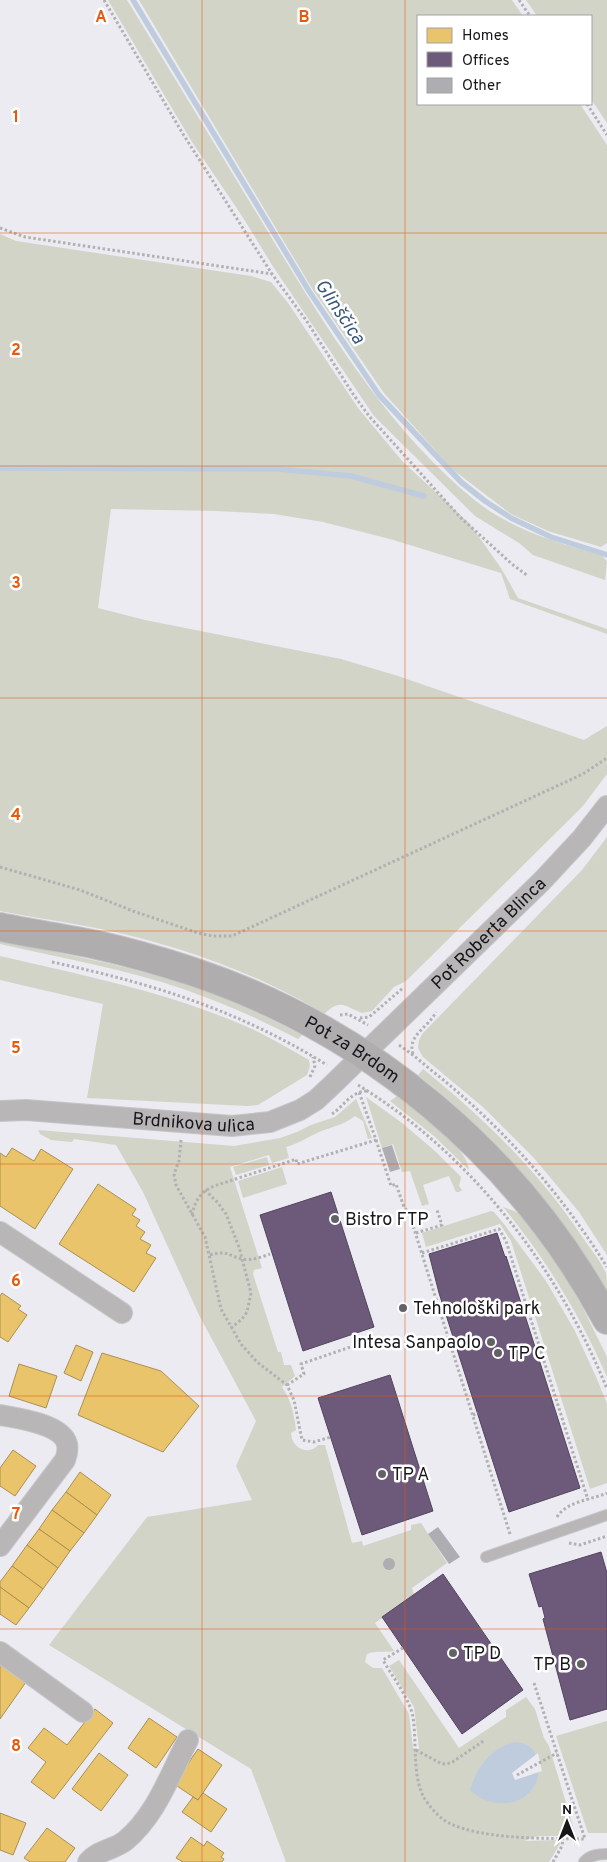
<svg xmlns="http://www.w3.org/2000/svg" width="607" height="1862" font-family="Overpass,sans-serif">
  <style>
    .green { fill: #d2d4c8 }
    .water { fill: #beccde }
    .pier { fill: #ebebf1 }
    .homes { fill: #e9c46a; stroke: #aa9052 }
    .offices { fill: #6d597a; stroke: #53455e }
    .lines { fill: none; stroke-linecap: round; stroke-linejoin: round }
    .stream { stroke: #beccde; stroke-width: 5.5 }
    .building { fill: #adadb2 }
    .service-casing { stroke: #c6c6ca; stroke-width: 12 }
    .minor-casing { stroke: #c6c6ca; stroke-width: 22 }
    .secondary-casing { stroke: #c6c6ca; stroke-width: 30 }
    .path { stroke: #b1b0b2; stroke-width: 3; stroke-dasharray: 2.5 2.5; stroke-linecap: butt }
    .service { stroke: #b8b6b7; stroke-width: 10 }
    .minor { stroke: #b8b6b7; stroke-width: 20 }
    .secondary { stroke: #afadad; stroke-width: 28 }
    .grid { fill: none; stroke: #e8590c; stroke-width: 1; stroke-opacity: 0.55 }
    .poi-dot { fill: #616166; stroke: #fff; stroke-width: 2 }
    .labels { text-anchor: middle; stroke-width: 5; stroke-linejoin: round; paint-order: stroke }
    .street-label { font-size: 18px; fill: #17171b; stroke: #fff }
    .poi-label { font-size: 18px; fill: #17171b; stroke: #fff; text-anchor: start }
    .water-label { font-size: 19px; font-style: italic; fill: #3a587d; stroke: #fff }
    .grid-label { font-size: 16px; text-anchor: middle; font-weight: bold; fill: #e8590c; stroke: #fff; stroke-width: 5; stroke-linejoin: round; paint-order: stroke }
  </style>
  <rect width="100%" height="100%" fill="#ebebf1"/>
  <g class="green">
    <path d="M 108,0 L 127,0 C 172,74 217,148 262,222 C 322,321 386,429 477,502 C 513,530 558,543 601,555 L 607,561 L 605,580 L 533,555 L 519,543 L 475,516 L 374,416 L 272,265 L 242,216 L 192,142 Z"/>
    <path d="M 139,0 L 512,0 L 523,16 L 418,16 L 418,104 L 580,104 L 607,145 L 607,543 L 601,547 L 548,531 L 511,514 L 452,469 L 384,393 L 313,290 Z"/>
    <path d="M 526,0 L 607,0 L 607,123 L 591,99 L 591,16 L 537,16 Z"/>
    <path d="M 0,234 L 16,241 L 251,276 L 271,282 L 288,303 L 358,408 L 403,462 L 469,523 L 501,568 L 518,598 L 607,629 L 607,634 L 510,599 L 501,573 L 390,539 L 323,522 L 274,514 L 216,511 L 111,509 L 98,608 L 145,620 L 341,659 L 398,676 L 584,740 L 607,726 L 607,774 L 583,806 L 406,981 L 394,987 L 372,1011 L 362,1013 C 344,1006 341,998 324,1014 C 261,974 174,944 101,929 C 68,922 34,918 0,911 Z"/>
    <path d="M 607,837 L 607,1255 L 579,1212 L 534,1158 L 484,1108 L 423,1057 L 418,1048 L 419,1040 L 423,1033 L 582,870 Z"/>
    <path d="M 0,941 C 70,955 141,968 208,992 C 240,1004 271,1019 302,1035 L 298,1039 C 262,1020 225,1004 186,990 C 126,969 62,958 0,944 Z"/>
    <path d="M 0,956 C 82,975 167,992 245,1026 C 267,1035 288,1048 309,1060 L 310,1066 L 307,1075 L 258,1105 L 247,1106 L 87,1098 L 103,1004 L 0,980 Z"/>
    <path d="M 423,1069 C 483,1117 538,1171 581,1235 C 589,1247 600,1260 606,1273 C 607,1278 607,1286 607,1292 C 560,1207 494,1135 418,1075 Z"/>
    <path d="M 397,1096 C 414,1109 469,1148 469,1170 L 434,1136 L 390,1101 Z"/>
    <path d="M 366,1097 L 402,1123 L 436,1152 L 461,1177 L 459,1186 L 462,1190 L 459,1192 L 456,1192 L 449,1176 L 423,1185 L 429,1204 L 422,1206 L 410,1171 L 402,1172 L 393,1144 L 382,1148 Z"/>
    <path d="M 356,1099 L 372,1138 L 368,1139 L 363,1121 L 355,1116 C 344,1125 331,1127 319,1132 C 308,1137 298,1144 286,1147 L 289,1158 L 272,1163 L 269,1155 L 230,1167 L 262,1268 L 254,1270 L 253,1274 L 278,1352 L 281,1352 L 284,1365 L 291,1365 L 295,1376 L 282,1387 C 291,1400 294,1413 296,1430 L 291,1433 C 291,1447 308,1457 318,1445 L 325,1445 L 352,1543 L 362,1541 L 363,1546 L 411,1530 L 411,1525 L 421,1523 L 447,1563 L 412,1588 L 414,1595 L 375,1623 L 394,1651 C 385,1653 376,1650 367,1654 L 365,1662 L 373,1668 L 382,1668 L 409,1714 L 413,1748 L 419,1749 L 414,1707 L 389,1666 L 399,1660 L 459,1748 L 506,1717 L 506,1710 L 526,1697 L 535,1709 L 544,1738 L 549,1746 L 576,1836 L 537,1836 L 524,1841 L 560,1840 L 560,1844 L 549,1862 L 286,1862 L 251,1769 L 49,1645 L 147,1517 L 252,1500 L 236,1466 L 256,1421 L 199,1315 L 143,1192 L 116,1145 L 74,1139 L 72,1142 L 51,1140 L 40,1134 L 38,1130 L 234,1146 L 280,1138 L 297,1132 L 311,1125 L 335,1117 Z"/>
    <path d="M 267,1157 L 269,1165 L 236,1175 L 233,1167 Z"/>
    <path d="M 282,1167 L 287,1184 L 243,1198 L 238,1181 Z"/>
    <path d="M 503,1207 L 514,1211 L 521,1215 L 560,1269 L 581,1304 L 607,1357 L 607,1377 C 580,1315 546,1259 503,1207 Z"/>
    <path d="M 491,1211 L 494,1212 L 504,1224 L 546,1281 L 575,1331 L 597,1379 L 607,1404 L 607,1483 L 590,1489 L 511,1241 L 500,1224 L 426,1247 L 422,1233 Z"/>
    <path d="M 607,1721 L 607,1833 L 588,1833 L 556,1736 Z"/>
  </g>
  <path class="water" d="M 515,1742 C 526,1743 535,1747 537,1760 C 547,1801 497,1817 470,1790 C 477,1766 491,1748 515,1742 Z"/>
  <path class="pier" d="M 538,1753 L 542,1771 L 515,1780 L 512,1773 Z"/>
  <g class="homes">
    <path d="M 12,1148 L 34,1161 L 41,1149 L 73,1169 L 35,1229 L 0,1206 L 0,1153 L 6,1157 Z"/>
    <path d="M 98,1184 L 136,1209 L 132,1215 L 140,1220 L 136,1226 L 145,1232 L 140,1239 L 151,1245 L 146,1253 L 156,1258 L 134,1292 L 59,1244 Z"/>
    <path d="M 2,1293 L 21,1306 L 18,1309 L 27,1315 L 8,1342 L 0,1337 L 0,1296 Z"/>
    <path d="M 76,1345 L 93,1352 L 81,1381 L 64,1373 Z"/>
    <path d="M 102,1353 L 161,1371 L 199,1406 L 163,1452 L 78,1415 Z"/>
    <path d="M 19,1364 L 57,1376 L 46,1408 L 9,1396 Z"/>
    <path d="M 13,1450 L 36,1466 L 15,1496 L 0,1486 L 0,1468 Z"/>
    <path d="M 80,1472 L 111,1495 L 97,1515 L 66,1492 Z"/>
    <path d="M 66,1492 L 97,1515 L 84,1533 L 52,1510 Z"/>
    <path d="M 52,1510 L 84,1533 L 70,1551 L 39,1529 Z"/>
    <path d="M 39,1529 L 70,1551 L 58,1568 L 27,1545 Z"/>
    <path d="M 27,1545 L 58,1568 L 43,1589 L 12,1566 Z"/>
    <path d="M 12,1566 L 43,1589 L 29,1608 L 0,1587 L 0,1582 Z"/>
    <path d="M 0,1587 L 29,1608 L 16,1625 L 0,1614 Z"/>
    <path d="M 0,1664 L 26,1682 L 0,1719 Z"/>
    <path d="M 95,1709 L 113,1723 L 54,1799 L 31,1782 L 46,1762 L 28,1748 L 44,1728 L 67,1745 Z"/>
    <path d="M 149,1718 L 177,1737 L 156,1768 L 128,1748 Z"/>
    <path d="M 198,1749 L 222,1765 L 198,1800 L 174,1784 Z"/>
    <path d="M 99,1753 L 128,1775 L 101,1811 L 72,1789 Z"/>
    <path d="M 203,1793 L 227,1809 L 211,1832 L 182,1812 L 193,1797 L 198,1800 Z"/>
    <path d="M 0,1813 L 26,1823 L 13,1855 L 0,1850 Z"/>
    <path d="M 47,1828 L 75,1848 L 65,1862 L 30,1862 L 24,1858 Z"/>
    <path d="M 191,1837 L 204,1846 L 207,1841 L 224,1853 L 221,1857 L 224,1859 L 222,1862 L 183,1862 L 176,1858 Z"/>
  </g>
  <g class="offices">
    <path d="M 331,1192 L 374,1327 L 303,1351 L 260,1215 Z"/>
    <path d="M 497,1233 L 505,1257 L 506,1256 L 580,1488 L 509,1512 L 439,1293 L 429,1254 Z"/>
    <path d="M 390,1375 L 433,1511 L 362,1535 L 318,1398 Z"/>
    <path d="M 601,1552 L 607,1573 L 607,1709 L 570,1720 L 543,1619 L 545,1618 L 542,1606 L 539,1607 L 529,1574 Z"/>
    <path d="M 443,1574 L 523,1690 L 462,1734 L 382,1617 Z"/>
  </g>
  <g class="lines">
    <g class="stream">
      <path d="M 133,0 L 309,291 L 379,395 L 461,482 L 485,501 L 511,518 L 551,537 L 607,555"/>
      <path d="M 0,468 L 278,469 L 351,476 L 424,496"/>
    </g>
  </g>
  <g class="building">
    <path d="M 392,1145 L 400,1169 L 390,1172 L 382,1148 Z"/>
    <path d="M 438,1527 L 460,1557 L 449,1564 L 428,1534 Z"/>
    <circle cx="389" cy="1564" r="6"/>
  </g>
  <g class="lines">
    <defs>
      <g id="service">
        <path d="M 486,1557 L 607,1515"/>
        <path d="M 584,1862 C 590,1855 598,1854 607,1854"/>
      </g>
      <g id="minor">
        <path id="s1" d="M 0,1111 L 26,1110 L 232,1126 L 270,1122 L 300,1110 L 316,1100 L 331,1086 L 542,881 L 582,838 L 607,806"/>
        <path d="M 0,1232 L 122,1313"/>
        <path d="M 0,1415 C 17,1418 62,1424 67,1444 C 68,1449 67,1455 65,1460 L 0,1546"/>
        <path d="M 0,1652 L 83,1712"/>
        <path d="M 88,1862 C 98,1850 113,1850 125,1841 C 156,1816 170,1774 188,1740"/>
      </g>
      <g id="secondary">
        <path id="s2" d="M 0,927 C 32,934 65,938 97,945 C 129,952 160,961 191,971 C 369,1030 519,1156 607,1320"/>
      </g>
    </defs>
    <use href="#service" class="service-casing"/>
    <use href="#minor" class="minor-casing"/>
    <use href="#secondary" class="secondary-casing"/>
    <g class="path">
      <path d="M 104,0 L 183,134 L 272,274 L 306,320 L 353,394 L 369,416 L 460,517 L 513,565 L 528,576"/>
      <path d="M 519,0 L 530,16"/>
      <path d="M 587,104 L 607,135"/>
      <path d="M 0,228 L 25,237 L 272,274"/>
      <path d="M 0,867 L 80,890 L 133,911 L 198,933 L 212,936 L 232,936 L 583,774 L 607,758"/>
      <path d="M 52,962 C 154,984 238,1010 327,1065"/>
      <path d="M 340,1015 L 348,1014 L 368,1025"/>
      <path d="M 360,1018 L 369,1017 L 403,988"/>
      <path d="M 399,1045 C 414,1055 427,1067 441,1078 C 507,1132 562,1195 607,1267"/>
      <path d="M 413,1054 C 407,1035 428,1028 436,1012"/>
      <path d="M 310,1077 L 315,1066 L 313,1057"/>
      <path d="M 358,1085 C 471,1154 558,1267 607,1389"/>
      <path d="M 332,1114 C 344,1106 351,1091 368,1091"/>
      <path d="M 181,1140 L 179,1161 L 174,1174 L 176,1185 L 205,1237 L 221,1309 L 241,1344 L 257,1362 L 287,1385 L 294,1400 L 302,1440 L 314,1442 L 331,1437"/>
      <path d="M 376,1140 L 391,1186 L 396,1184 L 404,1207 L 409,1213 L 510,1534"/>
      <path d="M 205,1190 L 218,1203 L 226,1214 L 239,1247 L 251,1293 L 247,1312 L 242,1319 L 231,1328"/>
      <path d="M 192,1215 C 195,1201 200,1192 214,1186 L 291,1161 L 296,1159 L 297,1164 L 376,1140 L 359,1092"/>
      <path d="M 416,1233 L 442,1225 L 437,1210"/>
      <path d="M 422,1253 L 499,1229 L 506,1241 L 588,1500"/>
      <path d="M 210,1255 C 228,1250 226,1255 242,1259 C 251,1261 262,1257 270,1254"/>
      <path d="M 287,1385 L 304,1374 L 301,1364 L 359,1344"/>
      <path d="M 473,1415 L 478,1413"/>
      <path d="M 557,1517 C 567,1501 591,1500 607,1493"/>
      <path d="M 569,1543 L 580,1545 L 607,1536"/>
      <path d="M 403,1648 L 383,1660 C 393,1678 409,1697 413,1717 C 417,1742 412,1772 423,1796 C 428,1805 440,1819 449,1823 C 484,1840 546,1838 584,1839"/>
      <path d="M 534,1683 L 585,1839"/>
      <path d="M 416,1750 L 442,1764 L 451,1763 L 485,1740"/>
      <path d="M 517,1775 L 557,1753"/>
      <path d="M 553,1862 L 562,1846 L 563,1838"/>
    </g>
    <use href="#service" class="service"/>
    <use href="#minor" class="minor"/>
    <use href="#secondary" class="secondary"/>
  </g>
  <path class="grid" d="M 202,0 L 202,1862M 405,0 L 405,1862M 0,233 L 607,233M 0,466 L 607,466M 0,698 L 607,698M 0,931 L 607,931M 0,1164 L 607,1164M 0,1396 L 607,1396M 0,1629 L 607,1629"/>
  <g class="poi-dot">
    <circle cx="335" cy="1219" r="5"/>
    <circle cx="403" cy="1308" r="5"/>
    <circle cx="491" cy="1342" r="5"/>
    <circle cx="498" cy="1353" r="5"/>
    <circle cx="382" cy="1474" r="5"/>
    <circle cx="453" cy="1653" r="5"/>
    <circle cx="581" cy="1664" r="5"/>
  </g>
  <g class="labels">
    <g class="street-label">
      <text dy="6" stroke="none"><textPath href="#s1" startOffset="562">Pot Roberta Blinca</textPath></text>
      <text dy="6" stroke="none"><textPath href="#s2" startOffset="376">Pot za Brdom</textPath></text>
      <text dy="6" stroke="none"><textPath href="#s1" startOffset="194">Brdnikova ulica</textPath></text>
    </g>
    <g class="poi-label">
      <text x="345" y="1225">Bistro FTP</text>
      <text x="413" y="1314">Tehnološki park</text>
      <text x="481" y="1348" text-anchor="end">Intesa Sanpaolo</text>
      <text x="508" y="1359">TP C</text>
      <text x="392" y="1480">TP A</text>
      <text x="463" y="1659">TP D</text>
      <text x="571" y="1670" text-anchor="end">TP B</text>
    </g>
    <g class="water-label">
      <text transform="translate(341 311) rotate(56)" y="7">Glinščica</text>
    </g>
  </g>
  <g class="grid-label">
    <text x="101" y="22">A</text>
    <text x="304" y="22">B</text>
    <text x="16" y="122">1</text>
    <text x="16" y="355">2</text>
    <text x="16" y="588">3</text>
    <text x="16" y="820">4</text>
    <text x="16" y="1053">5</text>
    <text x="16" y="1286">6</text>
    <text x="16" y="1519">7</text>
    <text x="16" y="1751">8</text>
  </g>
  <rect x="417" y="15" width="175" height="90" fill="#ffffff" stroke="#a2a2a4"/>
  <rect x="427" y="28" width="25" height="15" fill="#e9c46a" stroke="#a2a2a4"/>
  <text x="462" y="40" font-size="15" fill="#17171b">Homes</text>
  <rect x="427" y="52" width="25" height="15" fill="#6d597a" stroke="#a2a2a4"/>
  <text x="462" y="65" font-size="15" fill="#17171b">Offices</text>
  <rect x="427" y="78" width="25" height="15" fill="#adadb2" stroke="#a2a2a4"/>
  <text x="462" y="90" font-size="15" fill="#17171b">Other</text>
  <g transform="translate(567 1822)" stroke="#ffffff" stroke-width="4" paint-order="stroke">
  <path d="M0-4L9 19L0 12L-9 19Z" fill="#17171b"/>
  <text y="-8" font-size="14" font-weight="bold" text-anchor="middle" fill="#17171b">N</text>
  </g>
</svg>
